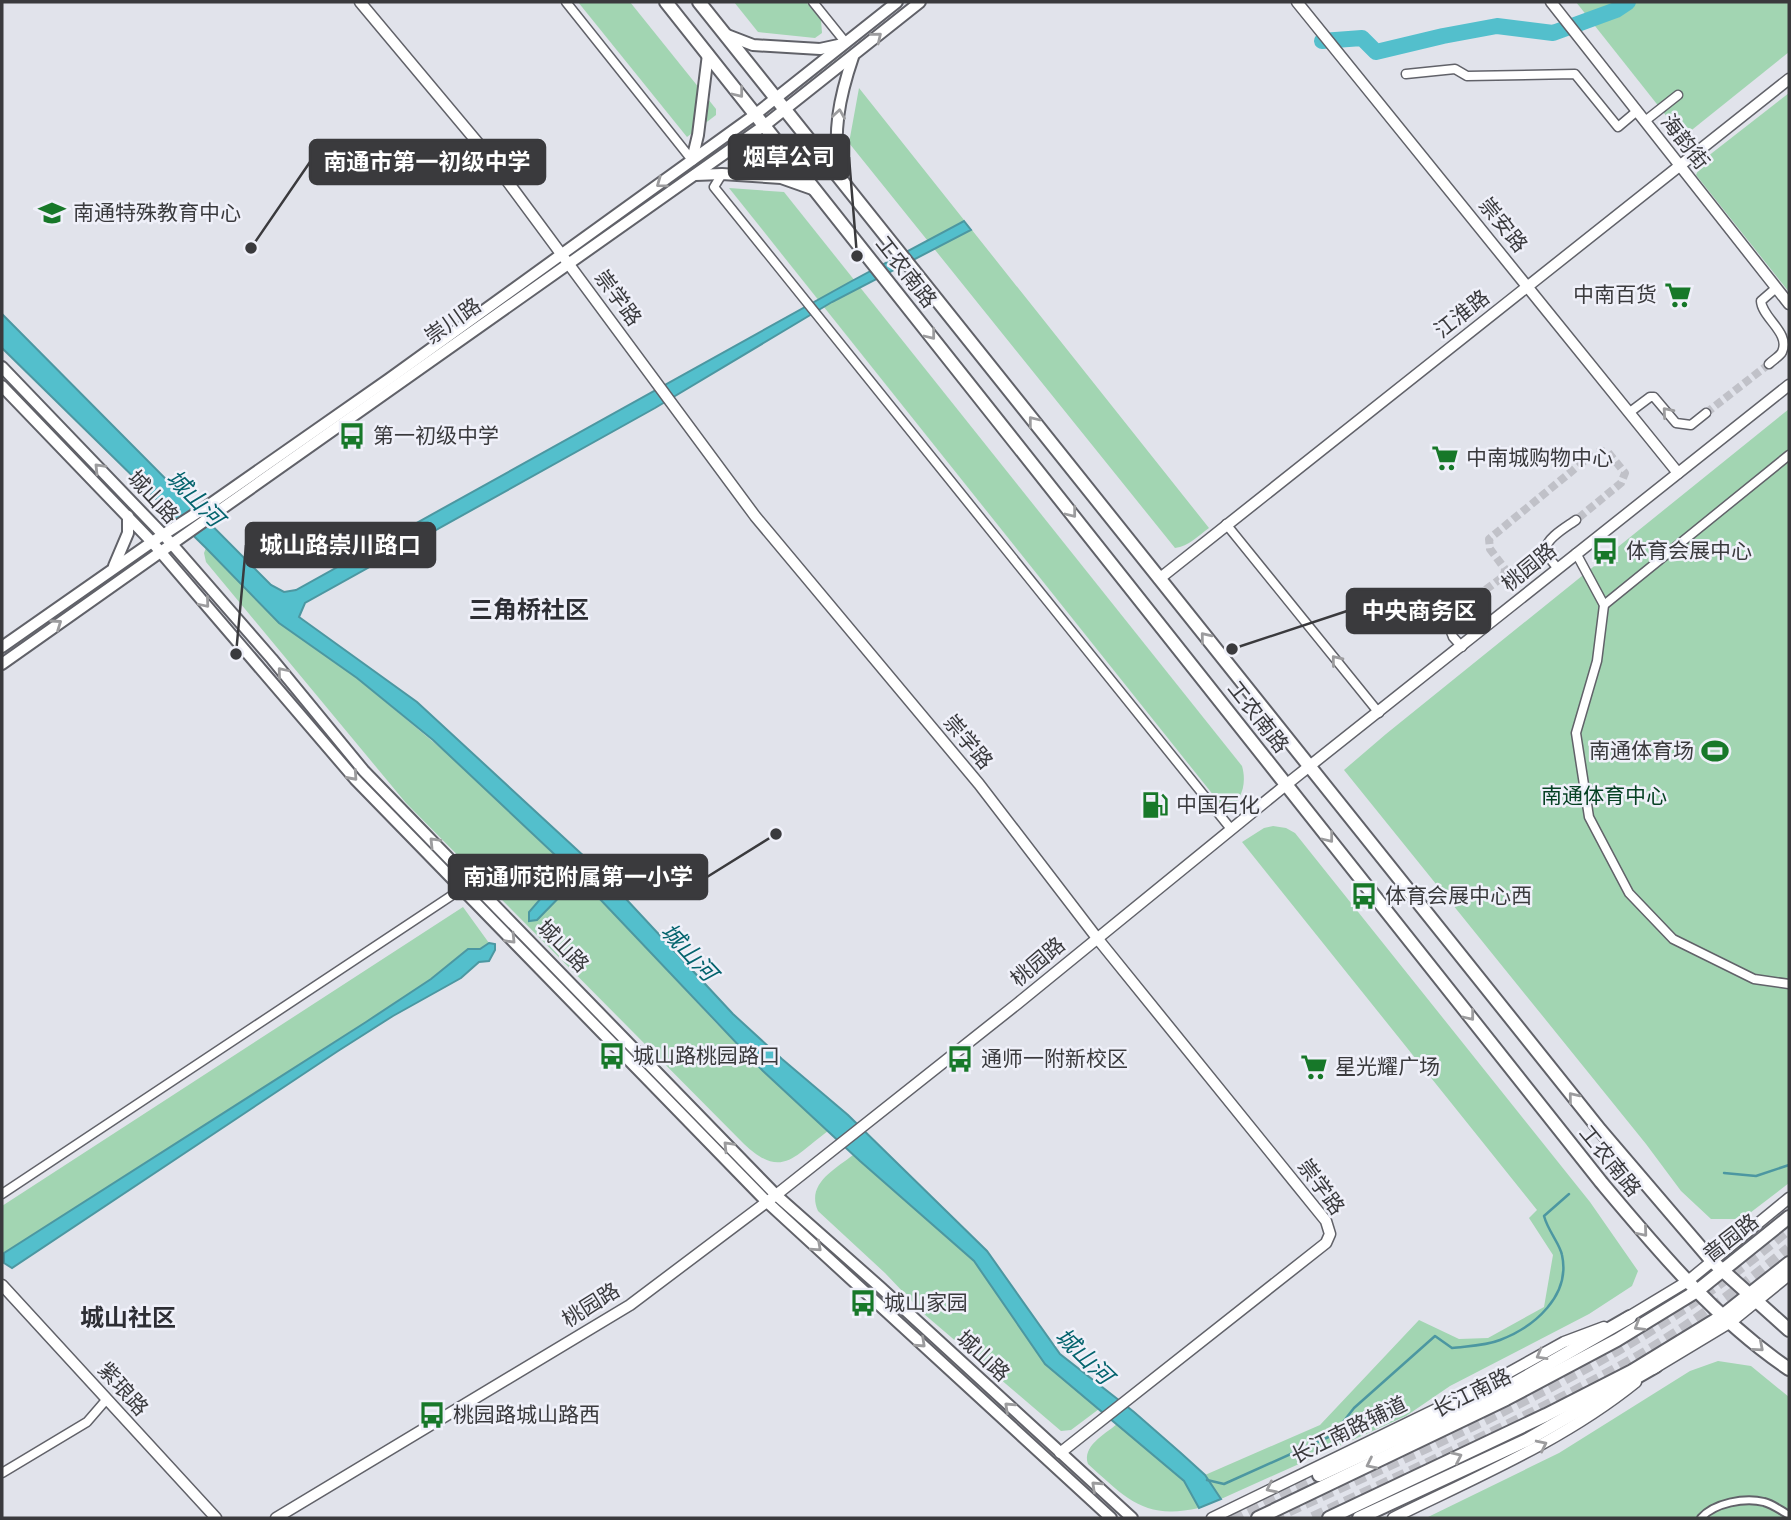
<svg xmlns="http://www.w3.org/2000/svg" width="1791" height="1520" font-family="Arial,'Noto Sans SC',sans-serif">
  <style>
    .green { fill: #a2d5b2 }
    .water { fill: #53bfcc; stroke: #4c97a1; stroke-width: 2 }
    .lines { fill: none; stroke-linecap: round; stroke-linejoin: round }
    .stream { stroke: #4c97a1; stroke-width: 2.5 }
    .river { stroke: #53bfcc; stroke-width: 16 }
    .minor-tunnel { stroke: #c0c1c8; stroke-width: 8; stroke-dasharray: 8 4; stroke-linecap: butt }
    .trunk-tunnel { stroke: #c0c1c8; stroke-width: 12; stroke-dasharray: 12 6; stroke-linecap: butt }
    .pedestrian-casing { stroke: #616269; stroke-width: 10 }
    .minor-casing { stroke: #616269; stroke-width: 11 }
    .tertiary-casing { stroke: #616269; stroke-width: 13 }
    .secondary-casing { stroke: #616269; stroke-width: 14 }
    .primary-casing { stroke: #616269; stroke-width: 16 }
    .trunk-casing { stroke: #616269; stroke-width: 16 }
    .pedestrian { stroke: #fff; stroke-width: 6 }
    .minor { stroke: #fff; stroke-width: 8 }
    .tertiary { stroke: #fff; stroke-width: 10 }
    .secondary { stroke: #fff; stroke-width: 10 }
    .primary { stroke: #fff; stroke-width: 12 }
    .trunk { stroke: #fff; stroke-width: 12 }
    .oneway { stroke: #9c9c9e }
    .labels { text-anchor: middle; stroke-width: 5; stroke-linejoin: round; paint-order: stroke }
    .street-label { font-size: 21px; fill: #3a3a3d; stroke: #eff0f9 }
    .poi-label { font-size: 21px; fill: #3a3a3d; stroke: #eff0f9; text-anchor: start }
    .park-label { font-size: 21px; fill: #064123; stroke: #eff0f9 }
    .water-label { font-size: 23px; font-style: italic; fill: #03636d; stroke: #eff0f9 }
    .quarter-label { font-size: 24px; font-weight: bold; fill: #2d2e34; stroke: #eff0f9 }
    .leader { fill: none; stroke: #3a3a3d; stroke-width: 2.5 }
    .callout-dot { fill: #3a3a3d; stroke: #eff0f9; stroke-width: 2.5 }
    .callout { fill: #3a3a3d; stroke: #3a3a3d; stroke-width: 2.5 }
    .callout-label { font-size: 23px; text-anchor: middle; font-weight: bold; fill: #fff }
  </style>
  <rect width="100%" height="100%" fill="#e1e3eb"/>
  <g class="green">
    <path d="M 578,2 L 630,2 L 716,109 L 716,115 L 687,137 Z"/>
    <path d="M 734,2 L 806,2 L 821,20 L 822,33 L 815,38 L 758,32 Z"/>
    <path d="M 1576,2 L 1789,2 L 1789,52 L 1683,137 Z"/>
    <path d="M 859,88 L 1209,528 C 1198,536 1189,546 1175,548 L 849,143 Z"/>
    <path d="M 1789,93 L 1789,292 L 1696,175 L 1703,160 Z"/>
    <path d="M 729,188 L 784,192 L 1242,766 C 1247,784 1242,801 1226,811 Z"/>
    <path d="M 1789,409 L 1789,1183 L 1742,1219 L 1711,1219 L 1681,1191 L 1646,1144 L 1344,770 L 1386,734 Z"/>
    <path d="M 206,548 L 279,623 L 357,678 L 450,756 L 579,876 L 718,1025 L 828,1131 C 794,1156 782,1180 744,1144 L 406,803 L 206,562 L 204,553 Z"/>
    <path d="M 1273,826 L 1286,828 L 1295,833 L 1590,1202 L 1638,1271 L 1632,1286 L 1589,1314 L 1450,1386 L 1406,1416 L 1221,1499 L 1205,1475 L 1320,1425 L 1419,1320 L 1459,1339 L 1488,1338 L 1544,1307 L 1553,1255 L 1529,1218 L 1537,1210 L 1242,842 L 1264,828 Z"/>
    <path d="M 463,907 L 489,943 L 480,949 L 468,949 L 431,979 L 366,1022 L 2,1254 L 2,1206 Z"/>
    <path d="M 853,1155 L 974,1261 L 1045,1364 L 1099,1409 L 1071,1430 L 1061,1431 L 924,1314 L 885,1273 L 818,1211 C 806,1184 834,1170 853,1155 Z"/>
    <path d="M 1718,1361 L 1751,1366 L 1789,1397 L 1789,1518 L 1426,1518 L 1559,1453 L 1690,1371 Z"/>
    <path d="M 1117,1424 L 1184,1481 L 1199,1508 C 1144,1520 1127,1499 1088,1464 C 1082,1446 1104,1435 1117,1424 Z"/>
  </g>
  <g class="water">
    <path d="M 964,221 L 971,230 L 832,302 L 655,408 L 305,603 L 299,617 L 417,702 L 600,871 L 733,1014 L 782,1059 L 848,1115 L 987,1251 L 1060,1354 L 1134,1412 L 1182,1454 L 1205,1475 L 1221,1499 L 1199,1508 L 1184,1481 L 1045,1364 L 974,1261 L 860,1161 L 763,1071 L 579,877 L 537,920 L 529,921 L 529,912 L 568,867 L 433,740 L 357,678 L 279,623 L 206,548 L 2,348 L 2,314 L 271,585 L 284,592 L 296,590 L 850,282 Z"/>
    <path d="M 489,943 L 495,944 L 495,950 L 489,961 L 479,962 L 461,978 L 393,1016 L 338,1051 L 12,1268 L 4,1263 L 4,1253 L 366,1022 L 431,979 L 468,949 L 480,949 Z"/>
  </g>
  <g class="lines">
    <g class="stream">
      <path d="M 1724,1173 L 1756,1176 L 1789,1165"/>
      <path d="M 1207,1480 L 1224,1484 L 1333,1435 L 1354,1408 L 1435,1336 L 1452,1348 C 1467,1346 1485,1346 1500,1340 C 1534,1327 1571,1296 1562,1255 C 1560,1244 1548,1231 1544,1216 L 1569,1194"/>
    </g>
    <path class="river" d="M 1322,41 L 1362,38 L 1376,52 L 1443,36 L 1497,26 L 1553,33 L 1616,10 L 1628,2"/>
    <g class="minor-tunnel">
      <path d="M 1706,413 L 1769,364"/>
      <path d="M 1476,597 L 1504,576 L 1505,569 L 1490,549 L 1489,539 L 1594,453 L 1607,451 L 1625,473 L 1621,483 L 1576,520"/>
    </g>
    <g class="trunk-tunnel">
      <path d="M 1231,1518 L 1319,1475"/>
      <path d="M 1272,1518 C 1391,1463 1512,1411 1625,1345 C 1683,1311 1738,1271 1789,1228"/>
      <path d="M 1313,1518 C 1418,1468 1526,1420 1628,1363 C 1685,1331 1739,1290 1789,1249"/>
    </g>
    <defs>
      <path id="pedestrian" d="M 1701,1518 C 1714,1503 1745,1497 1764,1502 C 1773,1504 1781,1511 1789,1515"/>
      <g id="minor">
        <path d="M 566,2 L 692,160"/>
        <path d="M 813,2 L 846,43"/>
        <path d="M 1406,74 L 1455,69 L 1467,76 L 1575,74 L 1618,127 L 1637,111"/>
        <path d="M 1645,121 L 1678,95"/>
        <path d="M 722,174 L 714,187 L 1231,829"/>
        <path d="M 1769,364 C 1773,360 1780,356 1782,352 C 1791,333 1762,318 1761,301 L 1776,288"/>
        <path d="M 1630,412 L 1650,397 L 1654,397 L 1676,423 L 1691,425 L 1706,413"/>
        <path d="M 1226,524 L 1379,713"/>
        <path d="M 1576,553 L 1604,605 L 1597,661 L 1576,733 L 1589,817 L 1629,893 L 1673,939 L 1754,979 L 1789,984"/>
        <path d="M 1558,569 C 1554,563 1545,555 1546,549 C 1546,538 1568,526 1576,520"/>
        <path d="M 1604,605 L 1789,455"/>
        <path d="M 1462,647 L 1453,637 L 1448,624 L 1450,618 L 1476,597"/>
        <path d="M 2,1194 L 466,886"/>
        <path d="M 2,1473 L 87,1422 L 106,1400"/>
      </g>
      <g id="tertiary">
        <path d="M 360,2 L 488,155 L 755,516 L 979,784 L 1097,938 L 1326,1221 L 1330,1234 L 1326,1243 L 1060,1453"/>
        <path d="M 1297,2 L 1678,473"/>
        <path d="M 1551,2 L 1789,304"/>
        <path d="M 1159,579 L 1789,79"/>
        <path d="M 2,1285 L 216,1518"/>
        <path d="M 1625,1319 L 1688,1281 L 1789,1198"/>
        <path d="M 1653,1369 L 1731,1322 L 1789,1275"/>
        <path d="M 276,1518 L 630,1305 L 776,1195 L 1017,1004 L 1287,784 L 1789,385"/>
        <path d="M 1212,1518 L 1492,1382 L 1564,1342 L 1604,1327"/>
        <path d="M 1393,1518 C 1476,1477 1563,1441 1636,1382"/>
      </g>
      <g id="secondary">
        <path d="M 727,35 L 753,45 L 820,49 L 843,44"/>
        <path d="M 692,160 L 698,135 L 708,54"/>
        <path d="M 695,175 L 722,174 L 781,178 L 815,190"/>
        <path d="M 838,175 C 834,129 838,101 853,57"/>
        <path d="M 2,367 L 171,543 L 272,659 L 364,771 L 776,1195 L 880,1287 L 1132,1518"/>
        <path d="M 2,386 L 152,542 L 355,779 L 766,1201 L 1111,1518"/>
        <path d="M 114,566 L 128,533 L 128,516"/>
        <path d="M 2,647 L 152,542 L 206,507 L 389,379 L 756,114 L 897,2"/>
        <path d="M 2,664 L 765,125 L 920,2"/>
      </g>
      <g id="primary">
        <path d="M 666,2 L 1601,1182 C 1658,1250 1715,1319 1789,1369"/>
        <path d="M 699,2 L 1600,1130 L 1712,1261 L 1789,1330"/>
        <path d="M 1258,1518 L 1506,1399 L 1617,1340 L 1697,1291 L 1789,1217"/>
        <path d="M 1329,1518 L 1546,1415 L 1632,1371 L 1722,1316 L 1789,1263"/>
      </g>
      <g id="trunk">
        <path d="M 1319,1475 L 1510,1386 L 1630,1317"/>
        <path d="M 1359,1518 L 1527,1440 L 1656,1366"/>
      </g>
    </defs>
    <use href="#pedestrian" class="pedestrian-casing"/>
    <use href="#minor" class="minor-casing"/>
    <use href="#tertiary" class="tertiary-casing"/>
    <use href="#secondary" class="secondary-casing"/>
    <use href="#primary" class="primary-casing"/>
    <use href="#trunk" class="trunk-casing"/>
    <use href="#pedestrian" class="pedestrian"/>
    <use href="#minor" class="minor"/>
    <use href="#tertiary" class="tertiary"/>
    <use href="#secondary" class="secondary"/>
    <use href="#primary" class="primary"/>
    <use href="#trunk" class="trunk"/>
  </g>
  <defs><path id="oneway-chevron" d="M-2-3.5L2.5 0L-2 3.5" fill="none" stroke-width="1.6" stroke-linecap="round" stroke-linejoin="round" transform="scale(1.75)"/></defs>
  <g class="oneway">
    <use href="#oneway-chevron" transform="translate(877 37) rotate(-39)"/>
    <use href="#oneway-chevron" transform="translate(739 93) rotate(52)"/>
    <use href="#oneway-chevron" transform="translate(839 114) rotate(-81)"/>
    <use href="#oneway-chevron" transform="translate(661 183) rotate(144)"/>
    <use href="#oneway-chevron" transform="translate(931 335) rotate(52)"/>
    <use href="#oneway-chevron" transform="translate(1667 412) rotate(-131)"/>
    <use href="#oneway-chevron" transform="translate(1033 421) rotate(-128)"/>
    <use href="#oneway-chevron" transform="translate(99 468) rotate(-134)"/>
    <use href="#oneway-chevron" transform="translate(1072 513) rotate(52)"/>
    <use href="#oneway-chevron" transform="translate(205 603) rotate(50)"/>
    <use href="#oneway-chevron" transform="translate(57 624) rotate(-35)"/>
    <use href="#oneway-chevron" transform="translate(1205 637) rotate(-129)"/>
    <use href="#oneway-chevron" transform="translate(1336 660) rotate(-129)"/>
    <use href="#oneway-chevron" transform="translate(282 672) rotate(-130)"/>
    <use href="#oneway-chevron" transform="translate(353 776) rotate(48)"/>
    <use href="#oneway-chevron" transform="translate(1329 838) rotate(52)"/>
    <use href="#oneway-chevron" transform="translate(434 842) rotate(-134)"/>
    <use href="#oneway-chevron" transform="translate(511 939) rotate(46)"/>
    <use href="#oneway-chevron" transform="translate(1470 1016) rotate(52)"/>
    <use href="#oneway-chevron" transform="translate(1573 1097) rotate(-129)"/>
    <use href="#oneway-chevron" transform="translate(728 1146) rotate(-134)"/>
    <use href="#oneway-chevron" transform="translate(1643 1232) rotate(50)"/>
    <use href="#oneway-chevron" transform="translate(817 1247) rotate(42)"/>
    <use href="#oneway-chevron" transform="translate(1639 1326) rotate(149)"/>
    <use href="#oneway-chevron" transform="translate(921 1343) rotate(43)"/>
    <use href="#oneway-chevron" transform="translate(1759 1347) rotate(41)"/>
    <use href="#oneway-chevron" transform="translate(1541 1355) rotate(151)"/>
    <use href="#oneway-chevron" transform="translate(1009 1407) rotate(-137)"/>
    <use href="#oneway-chevron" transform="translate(1542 1445) rotate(-26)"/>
    <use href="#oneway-chevron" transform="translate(1457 1457) rotate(-25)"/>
    <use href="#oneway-chevron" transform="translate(1371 1464) rotate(154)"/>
    <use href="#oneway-chevron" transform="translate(1096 1486) rotate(-137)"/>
    <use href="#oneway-chevron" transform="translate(1271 1488) rotate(154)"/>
  </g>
  <defs>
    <symbol id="school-bare" viewBox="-9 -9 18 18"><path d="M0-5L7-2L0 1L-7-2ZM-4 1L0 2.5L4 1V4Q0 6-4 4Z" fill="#177829" stroke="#eff0f9" stroke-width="2.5" paint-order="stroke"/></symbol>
    <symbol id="supermarket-bare" viewBox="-9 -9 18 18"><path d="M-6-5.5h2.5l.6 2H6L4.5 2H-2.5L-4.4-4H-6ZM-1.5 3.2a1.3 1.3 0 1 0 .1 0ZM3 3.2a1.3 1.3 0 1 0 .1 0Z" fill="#177829" stroke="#eff0f9" stroke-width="2.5" paint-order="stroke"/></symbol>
    <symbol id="bus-bare" viewBox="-9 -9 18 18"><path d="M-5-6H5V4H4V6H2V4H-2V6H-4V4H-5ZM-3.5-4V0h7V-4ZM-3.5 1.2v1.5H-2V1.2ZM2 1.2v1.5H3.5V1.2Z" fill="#177829" stroke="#eff0f9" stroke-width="2.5" paint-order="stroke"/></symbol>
    <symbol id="stadium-bare" viewBox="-9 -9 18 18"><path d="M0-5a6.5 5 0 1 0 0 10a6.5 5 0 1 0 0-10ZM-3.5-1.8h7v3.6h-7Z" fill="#177829" stroke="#eff0f9" stroke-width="2.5" paint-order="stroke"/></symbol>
    <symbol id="fuel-bare" viewBox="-9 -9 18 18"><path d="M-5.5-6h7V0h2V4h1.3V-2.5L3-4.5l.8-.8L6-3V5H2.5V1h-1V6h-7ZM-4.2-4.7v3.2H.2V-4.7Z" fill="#177829" stroke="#eff0f9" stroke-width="2.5" paint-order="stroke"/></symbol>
  </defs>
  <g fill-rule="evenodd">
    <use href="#school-bare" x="33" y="194" width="38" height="38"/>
    <use href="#supermarket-bare" x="1659" y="276" width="38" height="38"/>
    <use href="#bus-bare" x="333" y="417" width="38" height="38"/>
    <use href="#supermarket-bare" x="1426" y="439" width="38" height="38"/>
    <use href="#bus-bare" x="1586" y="532" width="38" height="38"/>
    <use href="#stadium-bare" x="1696" y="732" width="38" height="38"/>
    <use href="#fuel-bare" x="1136" y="786" width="38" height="38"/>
    <use href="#bus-bare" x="1345" y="877" width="38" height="38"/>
    <use href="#bus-bare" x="593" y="1037" width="38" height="38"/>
    <use href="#bus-bare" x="941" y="1040" width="38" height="38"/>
    <use href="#supermarket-bare" x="1295" y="1048" width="38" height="38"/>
    <use href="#bus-bare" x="844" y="1284" width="38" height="38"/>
    <use href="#bus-bare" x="413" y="1396" width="38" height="38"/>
  </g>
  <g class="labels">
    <g class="street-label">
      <text transform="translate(1685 142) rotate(52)" y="7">海韵街</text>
      <text transform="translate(1503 225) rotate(51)" y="7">崇安路</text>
      <text transform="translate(906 272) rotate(52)" y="7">工农南路</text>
      <text transform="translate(618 298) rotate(54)" y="7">崇学路</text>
      <text transform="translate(1462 314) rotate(-38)" y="7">江淮路</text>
      <text transform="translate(453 321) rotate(-35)" y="7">崇川路</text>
      <text transform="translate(153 497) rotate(47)" y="7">城山路</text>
      <text transform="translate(1529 567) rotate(-39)" y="7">桃园路</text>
      <text transform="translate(1258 717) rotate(52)" y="7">工农南路</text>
      <text transform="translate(968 742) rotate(50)" y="7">崇学路</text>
      <text transform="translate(563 946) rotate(46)" y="7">城山路</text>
      <text transform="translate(1038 962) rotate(-40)" y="7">桃园路</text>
      <text transform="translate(1610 1161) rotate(51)" y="7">工农南路</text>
      <text transform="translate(1321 1187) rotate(54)" y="7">崇学路</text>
      <text transform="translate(1731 1238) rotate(-38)" y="7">啬园路</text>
      <text transform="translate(591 1305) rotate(-32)" y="7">桃园路</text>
      <text transform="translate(983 1356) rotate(43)" y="7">城山路</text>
      <text transform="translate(123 1389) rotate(48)" y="7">紫琅路</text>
      <text transform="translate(1472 1393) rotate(-26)" y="7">长江南路</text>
      <text transform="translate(1349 1430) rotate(-26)" y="7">长江南路辅道</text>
    </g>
    <g class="poi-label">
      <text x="73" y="220">南通特殊教育中心</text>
      <text x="1657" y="302" text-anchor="end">中南百货</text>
      <text x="373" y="443">第一初级中学</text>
      <text x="1466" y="465">中南城购物中心</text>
      <text x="1626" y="558">体育会展中心</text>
      <text x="1694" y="758" text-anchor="end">南通体育场</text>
      <text x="1176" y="812">中国石化</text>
      <text x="1385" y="903">体育会展中心西</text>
      <text x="633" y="1063">城山路桃园路口</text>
      <text x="981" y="1066">通师一附新校区</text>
      <text x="1335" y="1074">星光耀广场</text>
      <text x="884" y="1310">城山家园</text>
      <text x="453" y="1422">桃园路城山路西</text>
    </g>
    <g class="park-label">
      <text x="1604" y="803">南通体育中心</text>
    </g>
    <g class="water-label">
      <text transform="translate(195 498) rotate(45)" y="8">城山河</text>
      <text transform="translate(689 952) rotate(47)" y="8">城山河</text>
      <text transform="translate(1084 1356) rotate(44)" y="8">城山河</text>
    </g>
    <g class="quarter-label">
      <text x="529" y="618">三角桥社区</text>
      <text x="128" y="1326">城山社区</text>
    </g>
  </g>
  <path class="leader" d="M857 256L849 157M251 248L310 162M236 654L246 545M1232 649L1347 611M776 834L707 877"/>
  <g class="callout-dot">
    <circle cx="857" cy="256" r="7"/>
    <circle cx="251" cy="248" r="7"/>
    <circle cx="236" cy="654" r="7"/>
    <circle cx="1232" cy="649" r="7"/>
    <circle cx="776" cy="834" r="7"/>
  </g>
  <g class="callout">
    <rect x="729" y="135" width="120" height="44" rx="7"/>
    <rect x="310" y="140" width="235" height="44" rx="7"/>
    <rect x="246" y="523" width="189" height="44" rx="7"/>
    <rect x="1347" y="589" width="143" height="44" rx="7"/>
    <rect x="449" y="855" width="258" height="44" rx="7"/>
  </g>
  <g class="callout-label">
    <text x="789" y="165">烟草公司</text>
    <text x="427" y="170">南通市第一初级中学</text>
    <text x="340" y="553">城山路崇川路口</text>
    <text x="1419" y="619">中央商务区</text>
    <text x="578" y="885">南通师范附属第一小学</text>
  </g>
  <rect width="1791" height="1520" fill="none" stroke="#3a3a3d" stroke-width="7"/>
</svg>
